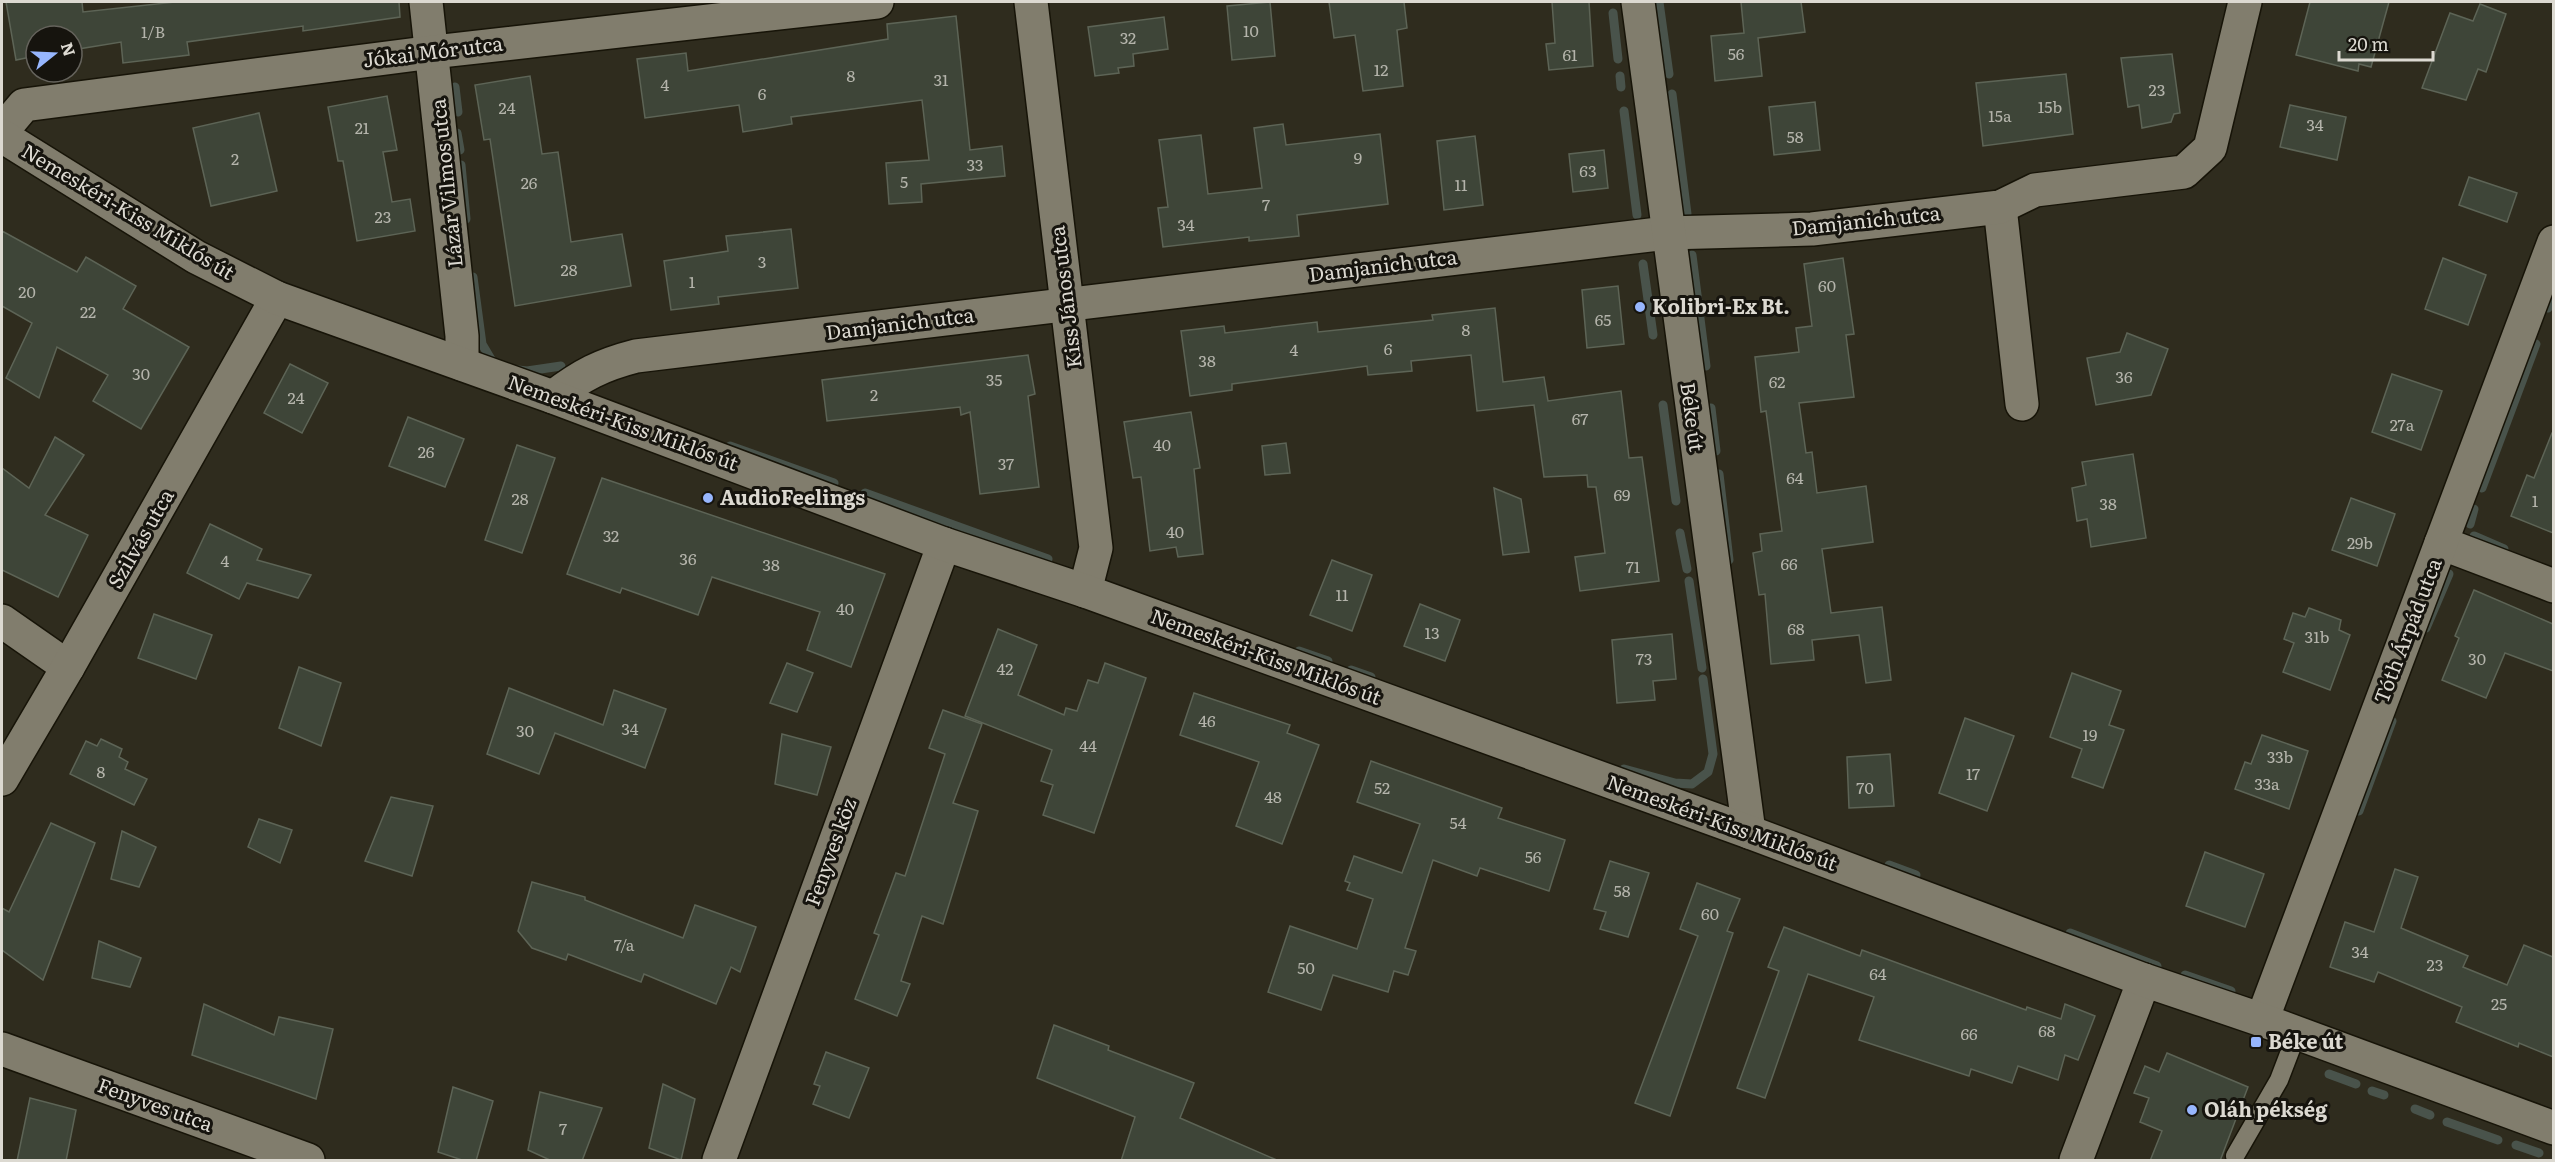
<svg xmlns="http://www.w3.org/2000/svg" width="2555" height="1162" font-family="Literata,serif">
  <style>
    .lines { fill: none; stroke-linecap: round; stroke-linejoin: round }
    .stream { stroke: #49534b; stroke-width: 9 }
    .building { fill: #3e4538; stroke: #5d6456; stroke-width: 1.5 }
    .lane-casing { stroke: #171408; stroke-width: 21 }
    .street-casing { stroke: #171408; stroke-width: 36 }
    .secondary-casing { stroke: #171408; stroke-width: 36 }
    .lane { stroke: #817d6d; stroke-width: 18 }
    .street { stroke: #817d6d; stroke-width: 33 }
    .secondary { stroke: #817d6d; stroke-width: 33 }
    .poi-dot { fill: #97b6fd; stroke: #16140e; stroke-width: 2 }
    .labels { text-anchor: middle; stroke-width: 6; stroke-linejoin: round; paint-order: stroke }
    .number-label { font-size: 16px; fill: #b4b4ab }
    .street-label { font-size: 20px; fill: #dcd9d1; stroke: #16140e }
    .poi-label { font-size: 20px; font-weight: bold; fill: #dcd9d1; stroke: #16140e; text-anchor: start }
  </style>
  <rect width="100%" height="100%" fill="#2f2c1e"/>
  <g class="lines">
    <g class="stream">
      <path d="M 1659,2 L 1669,74"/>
      <path d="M 1613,13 L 1618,59"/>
      <path d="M 1620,76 L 1621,87"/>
      <path d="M 455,87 L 458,112"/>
      <path d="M 1672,94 L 1687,214"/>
      <path d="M 1624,111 L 1637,215"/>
      <path d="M 457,133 L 460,150"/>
      <path d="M 461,165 L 466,219"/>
      <path d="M 1692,255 L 1706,366"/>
      <path d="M 1643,264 L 1653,335"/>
      <path d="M 473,277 L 482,344 L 495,366"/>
      <path d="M 2548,308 L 2554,294"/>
      <path d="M 518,370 L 527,371 L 561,366"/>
      <path d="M 1663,405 L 1676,501"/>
      <path d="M 1711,408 L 1716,451"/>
      <path d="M 730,446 L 834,483"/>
      <path d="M 1719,474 L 1729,560"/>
      <path d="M 2482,488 L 2536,344"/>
      <path d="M 865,493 L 1048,559"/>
      <path d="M 2470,524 L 2474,509"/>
      <path d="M 1680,533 L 1687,569"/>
      <path d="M 2474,536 L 2504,549"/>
      <path d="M 1689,581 L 1702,668"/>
      <path d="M 2426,628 L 2449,574"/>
      <path d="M 1299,651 L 1328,661"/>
      <path d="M 1351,670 L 1371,677"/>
      <path d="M 1624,769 L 1675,783 L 1692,784 L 1708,772 L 1713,754 L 1703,679"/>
      <path d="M 2359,811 L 2392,721"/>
      <path d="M 1889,865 L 1916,875"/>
      <path d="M 2070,933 L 2157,966"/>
      <path d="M 2185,975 L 2231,991"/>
      <path d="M 2329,1074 L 2356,1084"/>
      <path d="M 2372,1091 L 2384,1095"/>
      <path d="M 2415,1109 L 2430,1115"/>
      <path d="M 2447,1122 L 2498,1140"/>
      <path d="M 2516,1145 L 2539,1153"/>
    </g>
  </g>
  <g class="building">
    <path d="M 6,2 L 82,2 L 83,12 L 175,2 L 399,2 L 400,17 L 303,31 L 303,26 L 187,42 L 189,55 L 123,63 L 121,42 L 72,50 L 72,36 L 36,36 L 36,56 L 16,60 Z"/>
    <path d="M 1270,2 L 1275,56 L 1232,60 L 1227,6 Z"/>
    <path d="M 1329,2 L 1404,2 L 1407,28 L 1397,30 L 1403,86 L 1363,91 L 1355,35 L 1334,38 Z"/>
    <path d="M 1552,2 L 1589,2 L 1593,66 L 1549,70 L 1546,44 L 1555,43 Z"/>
    <path d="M 1741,2 L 1801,2 L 1805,32 L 1758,38 L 1762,76 L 1715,81 L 1711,36 L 1744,33 Z"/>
    <path d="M 2310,2 L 2389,2 L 2371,67 L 2359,64 L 2358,71 L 2296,55 Z"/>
    <path d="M 2480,4 L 2506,14 L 2486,72 L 2478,69 L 2466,100 L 2422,88 L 2450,13 L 2473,21 Z"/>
    <path d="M 956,16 L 970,150 L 1002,146 L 1005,176 L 921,184 L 922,202 L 889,204 L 886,163 L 929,160 L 922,100 L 791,117 L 792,124 L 743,132 L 739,105 L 645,118 L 637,59 L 686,53 L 688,71 L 888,39 L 887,24 Z"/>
    <path d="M 1164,17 L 1168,49 L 1133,54 L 1134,66 L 1118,68 L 1119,73 L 1095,76 L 1088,27 Z"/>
    <path d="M 2172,54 L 2180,113 L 2174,114 L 2171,122 L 2142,128 L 2139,105 L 2128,107 L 2121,58 Z"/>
    <path d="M 2066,74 L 2073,134 L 1983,146 L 1976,83 Z"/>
    <path d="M 530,76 L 542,154 L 558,152 L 571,242 L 622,234 L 631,286 L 515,306 L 490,139 L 484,140 L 475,85 Z"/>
    <path d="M 387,96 L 397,150 L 383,152 L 392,202 L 410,199 L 415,231 L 357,241 L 343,161 L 338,161 L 328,107 Z"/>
    <path d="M 1815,102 L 1820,150 L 1774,155 L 1769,107 Z"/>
    <path d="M 2290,105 L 2346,117 L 2337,160 L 2280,147 Z"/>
    <path d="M 259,113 L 277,191 L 211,206 L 193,128 Z"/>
    <path d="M 1283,124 L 1286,145 L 1380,134 L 1388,204 L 1297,215 L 1299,236 L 1249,241 L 1249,237 L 1163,247 L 1158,208 L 1168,207 L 1159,140 L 1201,135 L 1208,194 L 1262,188 L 1254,128 Z"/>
    <path d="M 1475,136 L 1483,205 L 1444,210 L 1437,141 Z"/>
    <path d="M 1604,150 L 1608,188 L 1573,192 L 1569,154 Z"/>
    <path d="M 2469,177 L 2517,193 L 2507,222 L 2459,205 Z"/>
    <path d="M 791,229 L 798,288 L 718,297 L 719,304 L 671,310 L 664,261 L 728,251 L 726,236 Z"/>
    <path d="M 2,231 L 77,272 L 86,257 L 136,286 L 123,309 L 189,347 L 141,429 L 93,401 L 108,375 L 57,347 L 39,398 L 6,378 L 32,323 L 2,306 Z"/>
    <path d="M 1843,258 L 1854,334 L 1846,335 L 1854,397 L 1799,403 L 1806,453 L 1812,452 L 1817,493 L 1866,486 L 1873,542 L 1822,549 L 1831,613 L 1882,607 L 1891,680 L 1866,683 L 1859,635 L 1812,640 L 1814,660 L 1771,664 L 1765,594 L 1759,595 L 1753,553 L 1762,551 L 1760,534 L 1782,531 L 1766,411 L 1761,412 L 1755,357 L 1799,352 L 1796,328 L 1812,326 L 1804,264 Z"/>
    <path d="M 2443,258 L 2486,275 L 2468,325 L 2425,309 Z"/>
    <path d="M 1618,286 L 1624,344 L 1587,348 L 1582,290 Z"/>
    <path d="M 1495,308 L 1503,382 L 1544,377 L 1548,401 L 1621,391 L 1629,458 L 1642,457 L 1659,581 L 1580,591 L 1575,557 L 1605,553 L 1596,487 L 1588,487 L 1587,475 L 1544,477 L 1534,405 L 1477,411 L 1471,355 L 1411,361 L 1412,371 L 1368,375 L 1367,366 L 1232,384 L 1232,390 L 1190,396 L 1181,331 L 1224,326 L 1225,333 L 1317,322 L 1318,332 L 1433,320 L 1432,315 Z"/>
    <path d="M 2127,333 L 2168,349 L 2151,395 L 2096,405 L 2087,358 L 2120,352 Z"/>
    <path d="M 1028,355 L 1035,394 L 1028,396 L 1039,487 L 980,494 L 970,412 L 961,415 L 960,407 L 827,421 L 822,380 Z"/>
    <path d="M 290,364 L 328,383 L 302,433 L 264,413 Z"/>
    <path d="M 2392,374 L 2442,391 L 2421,450 L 2372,432 Z"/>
    <path d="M 1191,412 L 1200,468 L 1194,469 L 1203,554 L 1178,557 L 1176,547 L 1150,551 L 1141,477 L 1133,478 L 1124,422 Z"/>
    <path d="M 408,417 L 464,439 L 445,487 L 389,466 Z"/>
    <path d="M 2552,433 L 2553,433 L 2553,533 L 2511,516 L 2527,475 L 2534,478 Z"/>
    <path d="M 55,437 L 84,455 L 45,515 L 88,535 L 58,597 L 2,570 L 2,468 L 29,488 Z"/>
    <path d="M 1286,443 L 1290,473 L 1265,475 L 1262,446 Z"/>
    <path d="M 517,445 L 555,458 L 522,553 L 485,540 Z"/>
    <path d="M 2133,454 L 2146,538 L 2091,547 L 2087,519 L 2077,521 L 2072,488 L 2086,485 L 2082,462 Z"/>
    <path d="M 602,478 L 885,574 L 851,667 L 807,650 L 820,612 L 712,577 L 698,615 L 622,588 L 620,593 L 567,574 Z"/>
    <path d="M 1494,488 L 1521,499 L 1529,552 L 1503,555 Z"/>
    <path d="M 2351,498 L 2395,514 L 2377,566 L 2332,550 Z"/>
    <path d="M 210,524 L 262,549 L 257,560 L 311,575 L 298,598 L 247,583 L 239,599 L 187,573 Z"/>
    <path d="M 1332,560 L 1372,575 L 1352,631 L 1310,615 Z"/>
    <path d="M 2474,590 L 2553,624 L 2553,671 L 2505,653 L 2486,698 L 2442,680 L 2459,638 L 2455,636 Z"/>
    <path d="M 1420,604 L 1460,620 L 1445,661 L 1404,646 Z"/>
    <path d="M 2309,608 L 2341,620 L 2339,630 L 2350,635 L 2330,690 L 2283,672 L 2294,643 L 2284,639 L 2293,613 L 2305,617 Z"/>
    <path d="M 154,614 L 212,635 L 196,679 L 138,658 Z"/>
    <path d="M 998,629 L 1037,645 L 1018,695 L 1064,715 L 1066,708 L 1077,711 L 1088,680 L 1098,683 L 1105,663 L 1146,678 L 1094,833 L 1043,815 L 1053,785 L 1041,781 L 1052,750 L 965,716 Z"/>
    <path d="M 1672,634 L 1676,679 L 1653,681 L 1655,700 L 1617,703 L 1612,640 Z"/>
    <path d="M 787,663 L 813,673 L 797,712 L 770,703 Z"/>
    <path d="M 299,667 L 341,683 L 321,746 L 279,728 Z"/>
    <path d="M 2072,673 L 2121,691 L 2109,725 L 2124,730 L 2103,788 L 2072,777 L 2082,749 L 2050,737 Z"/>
    <path d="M 509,688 L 603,725 L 614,690 L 666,709 L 645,768 L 555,733 L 539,774 L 487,754 Z"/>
    <path d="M 1194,693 L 1290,725 L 1287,733 L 1319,745 L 1282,844 L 1236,826 L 1259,762 L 1180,735 Z"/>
    <path d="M 943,710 L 982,724 L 953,803 L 978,811 L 943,924 L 922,916 L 901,981 L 910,984 L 897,1016 L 855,999 L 879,935 L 874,933 L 896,873 L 905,876 L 945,754 L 929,748 Z"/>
    <path d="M 1965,718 L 2014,736 L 1987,811 L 1939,793 Z"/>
    <path d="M 782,734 L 831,747 L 817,795 L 775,784 Z"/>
    <path d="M 2262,735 L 2308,751 L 2289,809 L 2235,789 L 2245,762 L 2251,764 Z"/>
    <path d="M 101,739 L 122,749 L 119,757 L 128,762 L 125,769 L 147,779 L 134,805 L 70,774 L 86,741 L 97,746 Z"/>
    <path d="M 1890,754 L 1894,806 L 1849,808 L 1847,757 Z"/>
    <path d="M 1371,761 L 1502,808 L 1498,818 L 1565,840 L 1549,891 L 1480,868 L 1477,876 L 1433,860 L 1405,948 L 1416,951 L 1408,975 L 1394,971 L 1388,992 L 1333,975 L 1321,1010 L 1268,992 L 1290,926 L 1357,949 L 1373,899 L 1347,890 L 1350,883 L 1345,881 L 1354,856 L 1402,873 L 1420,824 L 1357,802 Z"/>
    <path d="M 391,797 L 433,806 L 412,876 L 365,861 Z"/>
    <path d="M 259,819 L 292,830 L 280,863 L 248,847 Z"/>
    <path d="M 51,823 L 95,843 L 43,980 L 2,950 L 2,908 L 9,912 Z"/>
    <path d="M 122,831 L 156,847 L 139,887 L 111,879 Z"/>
    <path d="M 2205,852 L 2264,874 L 2245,927 L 2186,906 Z"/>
    <path d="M 1610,861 L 1649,873 L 1628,937 L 1600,929 L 1606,912 L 1594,909 Z"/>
    <path d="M 2395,869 L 2418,877 L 2401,928 L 2468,956 L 2463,967 L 2507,985 L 2524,945 L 2553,957 L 2553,1057 L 2519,1043 L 2518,1047 L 2456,1022 L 2462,1007 L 2378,972 L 2374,982 L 2330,967 L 2345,922 L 2374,932 Z"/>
    <path d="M 532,882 L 585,897 L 585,900 L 683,938 L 695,905 L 756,927 L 740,972 L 731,967 L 716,1004 L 644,974 L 641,982 L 568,954 L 566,960 L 532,948 L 518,931 Z"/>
    <path d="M 1697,883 L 1740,899 L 1727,931 L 1733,933 L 1670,1116 L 1635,1103 L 1698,936 L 1680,929 Z"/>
    <path d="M 1784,927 L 1860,956 L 1862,950 L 2026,1010 L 2027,1007 L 2061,1019 L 2065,1004 L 2095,1016 L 2078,1060 L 2065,1055 L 2058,1080 L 2018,1066 L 2012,1083 L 1971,1069 L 1969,1076 L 1859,1040 L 1874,997 L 1808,974 L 1765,1098 L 1737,1088 L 1779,971 L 1768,967 Z"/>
    <path d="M 99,941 L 141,958 L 130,987 L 92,978 Z"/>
    <path d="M 204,1004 L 274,1035 L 279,1017 L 333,1029 L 316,1099 L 192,1055 Z"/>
    <path d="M 1054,1025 L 1109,1046 L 1108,1050 L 1194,1083 L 1180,1118 L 1279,1161 L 1121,1161 L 1135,1117 L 1037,1078 Z"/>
    <path d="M 826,1052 L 869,1068 L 849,1118 L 813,1104 L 820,1086 L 814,1084 Z"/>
    <path d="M 2167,1053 L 2248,1087 L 2220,1161 L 2150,1161 L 2162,1131 L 2140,1122 L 2149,1098 L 2134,1093 L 2145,1066 L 2159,1072 Z"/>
    <path d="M 663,1084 L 695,1099 L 681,1160 L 649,1148 Z"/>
    <path d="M 453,1087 L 493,1101 L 476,1161 L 465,1161 L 438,1152 Z"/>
    <path d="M 540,1092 L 602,1108 L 582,1161 L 552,1161 L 528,1150 Z"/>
    <path d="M 30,1098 L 76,1110 L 66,1161 L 17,1161 Z"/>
  </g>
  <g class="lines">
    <defs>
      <path id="lane" d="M 2235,1156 L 2279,1080 L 2297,1033"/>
      <g id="street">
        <path d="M 426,2 L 462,336 L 462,364"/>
        <path d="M 1031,2 L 1096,548 L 1085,591"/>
        <path d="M 2,131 L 24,105 L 433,52 L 877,2"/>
        <path d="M 2000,207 L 2022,404"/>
        <path d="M 553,397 C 582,375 601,365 636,356 L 1667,233 L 1812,229 L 2000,207 L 2035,190 L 2184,172 L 2210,148 L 2245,2"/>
        <path d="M 2441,543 L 2554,586"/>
        <path d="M 2,621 L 68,667"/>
        <path d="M 2,779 L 68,667 L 277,298"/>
        <path d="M 2262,1020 L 2554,242"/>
        <path d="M 2,1049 L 308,1160"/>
        <path d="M 719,1160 L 944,544"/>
        <path d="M 2076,1160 L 2144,980"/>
      </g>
      <g id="secondary">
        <path d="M 1638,2 L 1749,832"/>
        <path d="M 2,136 L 196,257 L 277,298 L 553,397 L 944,544 L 1085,591 L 1749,832 L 2144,980 L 2262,1020 L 2554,1128"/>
      </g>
    </defs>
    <use href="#lane" class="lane-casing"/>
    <use href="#street" class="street-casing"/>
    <use href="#secondary" class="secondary-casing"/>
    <use href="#lane" class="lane"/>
    <use href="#street" class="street"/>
    <use href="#secondary" class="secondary"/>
  </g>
  <g class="poi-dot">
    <circle cx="1640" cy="307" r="6"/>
    <circle cx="708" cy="498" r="6"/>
    <rect x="2250" y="1036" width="12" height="12" rx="3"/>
    <circle cx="2192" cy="1110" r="6"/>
  </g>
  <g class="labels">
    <g class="number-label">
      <text x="1251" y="37">10</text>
      <text x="153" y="38">1/B</text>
      <text x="1128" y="44">32</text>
      <text x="1736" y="60">56</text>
      <text x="1570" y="61">61</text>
      <text x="1381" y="76">12</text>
      <text x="851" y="82">8</text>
      <text x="941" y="86">31</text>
      <text x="665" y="91">4</text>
      <text x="2157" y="96">23</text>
      <text x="762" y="100">6</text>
      <text x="2050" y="113">15b</text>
      <text x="507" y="114">24</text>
      <text x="2000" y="122">15a</text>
      <text x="2315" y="131">34</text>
      <text x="362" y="134">21</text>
      <text x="1795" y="143">58</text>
      <text x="1358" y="164">9</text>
      <text x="235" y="165">2</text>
      <text x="975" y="171">33</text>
      <text x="1588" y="177">63</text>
      <text x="904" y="188">5</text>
      <text x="529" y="189">26</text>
      <text x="1461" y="191">11</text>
      <text x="1266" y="211">7</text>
      <text x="383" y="223">23</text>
      <text x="1186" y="231">34</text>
      <text x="762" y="268">3</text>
      <text x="569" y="276">28</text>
      <text x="692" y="288">1</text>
      <text x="1827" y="292">60</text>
      <text x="27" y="298">20</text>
      <text x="88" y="318">22</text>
      <text x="1603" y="326">65</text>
      <text x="1466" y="336">8</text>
      <text x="1388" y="355">6</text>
      <text x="1294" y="356">4</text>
      <text x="1207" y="367">38</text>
      <text x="141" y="380">30</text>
      <text x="2124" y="383">36</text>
      <text x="994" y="386">35</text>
      <text x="1777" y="388">62</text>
      <text x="874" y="401">2</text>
      <text x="296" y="404">24</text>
      <text x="1580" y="425">67</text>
      <text x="2402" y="431">27a</text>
      <text x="1162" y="451">40</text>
      <text x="426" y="458">26</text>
      <text x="1006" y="470">37</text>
      <text x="1795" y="484">64</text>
      <text x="1622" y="501">69</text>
      <text x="520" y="505">28</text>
      <text x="2535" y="507">1</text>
      <text x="2108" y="510">38</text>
      <text x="1175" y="538">40</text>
      <text x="611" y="542">32</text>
      <text x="2360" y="549">29b</text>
      <text x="688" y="565">36</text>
      <text x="225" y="567">4</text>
      <text x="1789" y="570">66</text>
      <text x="771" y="571">38</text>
      <text x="1633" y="573">71</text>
      <text x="1342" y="601">11</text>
      <text x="845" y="615">40</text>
      <text x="1796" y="635">68</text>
      <text x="1432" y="639">13</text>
      <text x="2317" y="643">31b</text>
      <text x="1644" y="665">73</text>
      <text x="2477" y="665">30</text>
      <text x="1005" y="675">42</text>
      <text x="1207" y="727">46</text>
      <text x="630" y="735">34</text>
      <text x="525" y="737">30</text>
      <text x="2090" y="741">19</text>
      <text x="1088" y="752">44</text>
      <text x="2280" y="763">33b</text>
      <text x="101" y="778">8</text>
      <text x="1973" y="780">17</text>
      <text x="2267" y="790">33a</text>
      <text x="1382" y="794">52</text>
      <text x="1865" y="794">70</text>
      <text x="1273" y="803">48</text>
      <text x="1458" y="829">54</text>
      <text x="1533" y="863">56</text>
      <text x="1622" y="897">58</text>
      <text x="1710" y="920">60</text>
      <text x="624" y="951">7/a</text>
      <text x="2360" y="958">34</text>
      <text x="2435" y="971">23</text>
      <text x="1306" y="974">50</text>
      <text x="1878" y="980">64</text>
      <text x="2499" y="1010">25</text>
      <text x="2047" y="1037">68</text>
      <text x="1969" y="1040">66</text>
      <text x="563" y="1135">7</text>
    </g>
    <g class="street-label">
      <text transform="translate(433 52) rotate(-7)" y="7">Jókai Mór utca</text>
      <text transform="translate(447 183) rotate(-96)" y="7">Lázár Vilmos utca</text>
      <text transform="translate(128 212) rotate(31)" y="7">Nemeskéri-Kiss Miklós út</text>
      <text transform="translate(1866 221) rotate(-6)" y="7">Damjanich utca</text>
      <text transform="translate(1383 266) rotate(-7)" y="7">Damjanich utca</text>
      <text transform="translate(1066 297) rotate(-97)" y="7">Kiss János utca</text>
      <text transform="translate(900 324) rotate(-7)" y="7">Damjanich utca</text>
      <text transform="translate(1692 417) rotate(82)" y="7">Béke út</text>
      <text transform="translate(623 423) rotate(20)" y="7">Nemeskéri-Kiss Miklós út</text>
      <text transform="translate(141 539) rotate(-60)" y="7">Szilvás utca</text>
      <text transform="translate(2408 631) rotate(-69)" y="7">Tóth Árpád utca</text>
      <text transform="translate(1266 657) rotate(20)" y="7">Nemeskéri-Kiss Miklós út</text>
      <text transform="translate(1722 823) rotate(20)" y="7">Nemeskéri-Kiss Miklós út</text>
      <text transform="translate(831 852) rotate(-70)" y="7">Fenyves köz</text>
      <text transform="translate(155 1105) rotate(20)" y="7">Fenyves utca</text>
    </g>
    <g class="poi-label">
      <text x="1652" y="314">Kolibri-Ex Bt.</text>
      <text x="720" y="505">AudioFeelings</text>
      <text x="2268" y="1049">Béke út</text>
      <text x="2204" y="1117">Oláh pékség</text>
    </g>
  </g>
  <rect width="2555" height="1162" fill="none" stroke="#dcd9d1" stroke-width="6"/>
  <g transform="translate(54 54) rotate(72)"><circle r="28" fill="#16140e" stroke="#65635c" stroke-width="1.5"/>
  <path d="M0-4.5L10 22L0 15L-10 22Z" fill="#97b6fd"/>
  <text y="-9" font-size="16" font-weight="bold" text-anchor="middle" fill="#dcd9d1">N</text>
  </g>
  <path d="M2339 51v9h94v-9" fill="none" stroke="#dcd9d1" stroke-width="3"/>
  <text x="2348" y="51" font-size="18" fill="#dcd9d1" stroke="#16140e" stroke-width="4.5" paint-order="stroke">20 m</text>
</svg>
